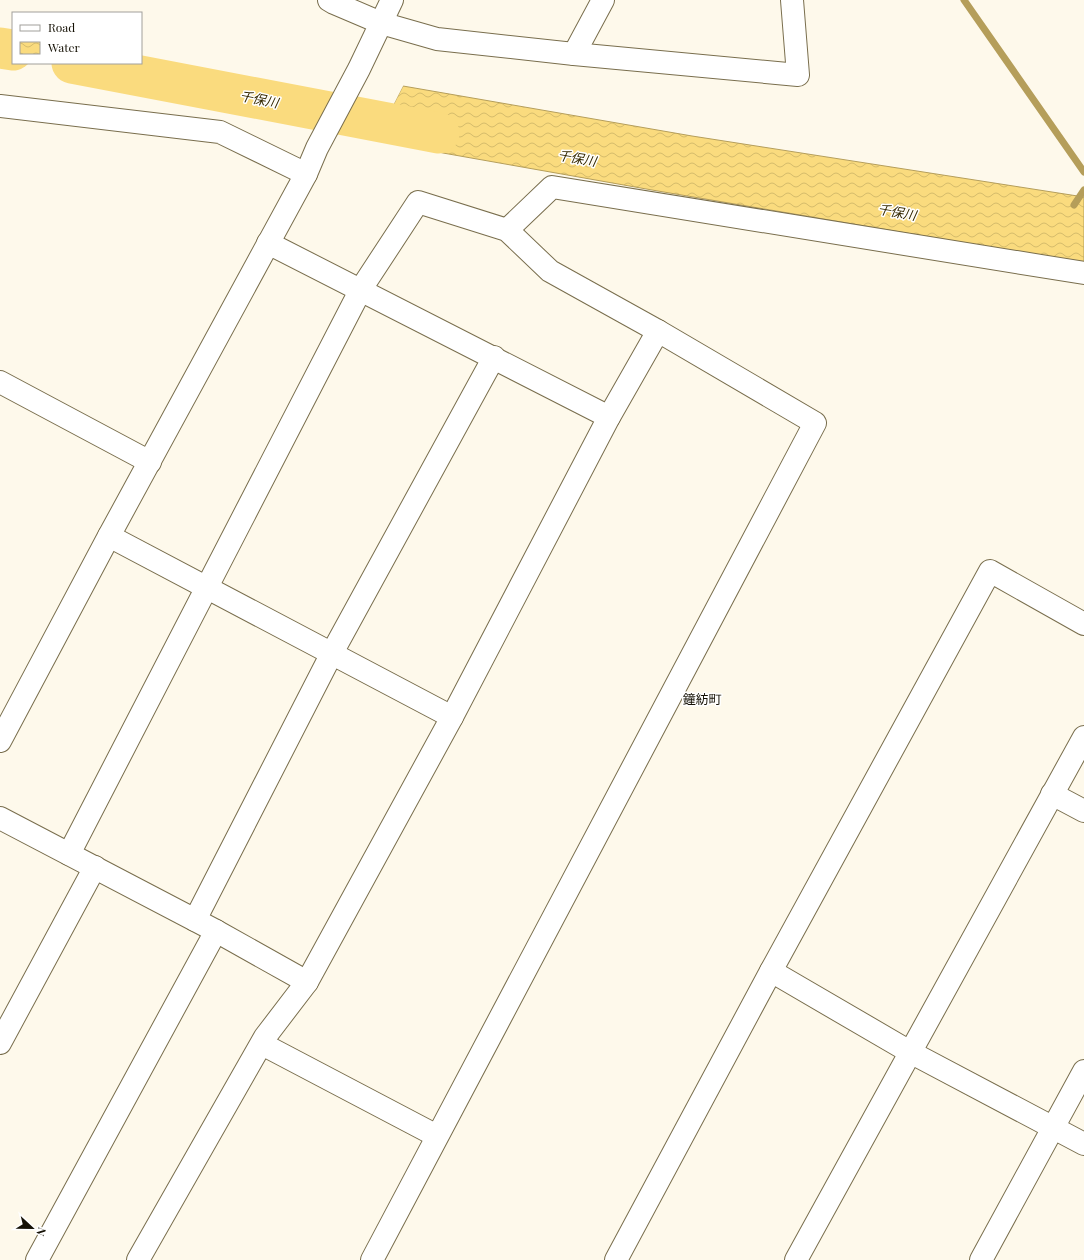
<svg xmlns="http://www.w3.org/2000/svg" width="1084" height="1260" font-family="'Playfair Display','Noto Sans JP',serif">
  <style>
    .water { fill: url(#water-waves); stroke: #b59e5a }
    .pier { fill: #fef9eb }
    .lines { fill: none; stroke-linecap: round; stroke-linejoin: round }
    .stream { stroke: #b59e5a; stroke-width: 7 }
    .river { stroke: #fadb7e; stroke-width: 41 }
    .minor-casing { stroke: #796e4d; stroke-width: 24 }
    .minor { stroke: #fff; stroke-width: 22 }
    .labels { text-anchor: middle; stroke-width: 3; stroke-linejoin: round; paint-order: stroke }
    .water-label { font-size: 13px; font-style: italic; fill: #352900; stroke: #fff }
    .neighbourhood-label { font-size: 13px; fill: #151105; stroke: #fff }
  </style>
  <defs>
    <pattern id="water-waves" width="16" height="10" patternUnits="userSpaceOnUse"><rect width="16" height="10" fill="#fadb7e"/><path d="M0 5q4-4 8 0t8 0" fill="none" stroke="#d5bb6b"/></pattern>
  </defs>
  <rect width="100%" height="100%" fill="#fef9eb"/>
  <path class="water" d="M 403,86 L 692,136 L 1084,197 L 1084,263 L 652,190 L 443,153 L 377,137 Z"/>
  <path class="pier" d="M 402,84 L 404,84 L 376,139 L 376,136 Z"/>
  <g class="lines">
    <g class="stream">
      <path d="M 964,0 L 1084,172"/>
      <path d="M 1074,205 L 1084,190"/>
    </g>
    <g class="river">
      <path d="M 0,48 L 13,50"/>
      <path d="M 72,63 L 439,133"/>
    </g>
    <defs>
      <g id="minor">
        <path d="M 329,0 L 334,3 L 381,23 L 437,39 L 574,54 L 798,75 L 792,0"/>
        <path d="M 574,54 L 603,0"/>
        <path d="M 0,106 L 220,132 L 306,174"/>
        <path d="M 507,230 L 552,187 L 1084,273"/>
        <path d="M 268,243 L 609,417"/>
        <path d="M 0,382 L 150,462"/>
        <path d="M 109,536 L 452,717"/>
        <path d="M 0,741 L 109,536 L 306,174 L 317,148 L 359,69 L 392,0"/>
        <path d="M 1052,794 L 1084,811"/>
        <path d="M 0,818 L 216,931 L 307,982"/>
        <path d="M 69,854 L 361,289 L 418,202 L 507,230 L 550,271 L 658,331 L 815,423 L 372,1260"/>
        <path d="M 195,920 L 332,653 L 494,357"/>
        <path d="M 771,971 L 910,1052 L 1084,1144"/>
        <path d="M 0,1043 L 95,867"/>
        <path d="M 262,1044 L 437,1136"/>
        <path d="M 37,1260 L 216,931"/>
        <path d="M 138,1260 L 265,1037 L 307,982 L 452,717 L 609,417 L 658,331"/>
        <path d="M 616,1260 L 771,971 L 990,571 L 1084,624"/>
        <path d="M 796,1260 L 1084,737"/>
        <path d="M 981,1260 L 1084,1071"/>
      </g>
    </defs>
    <use href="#minor" class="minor-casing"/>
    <use href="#minor" class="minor"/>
  </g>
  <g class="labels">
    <g class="water-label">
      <text transform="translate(259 99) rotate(11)" y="5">千保川</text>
      <text transform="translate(577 158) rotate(10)" y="5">千保川</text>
      <text transform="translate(897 212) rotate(10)" y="5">千保川</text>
    </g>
    <g class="neighbourhood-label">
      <text x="702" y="704">鐘紡町</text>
    </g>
  </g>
  <rect x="12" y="12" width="130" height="52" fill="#ffffff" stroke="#a1a09b"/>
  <rect x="20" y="25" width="20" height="6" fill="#ffffff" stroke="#a1a09b"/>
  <text x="48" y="32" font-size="12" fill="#151105">Road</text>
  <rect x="20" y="42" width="20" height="12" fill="url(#water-waves)" stroke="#a1a09b"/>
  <text x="48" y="52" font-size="12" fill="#151105">Water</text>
  <g transform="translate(32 1228) rotate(112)" stroke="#ffffff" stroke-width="3" paint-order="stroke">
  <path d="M0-3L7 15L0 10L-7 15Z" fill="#151105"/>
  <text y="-6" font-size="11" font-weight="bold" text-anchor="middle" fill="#151105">N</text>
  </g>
</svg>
